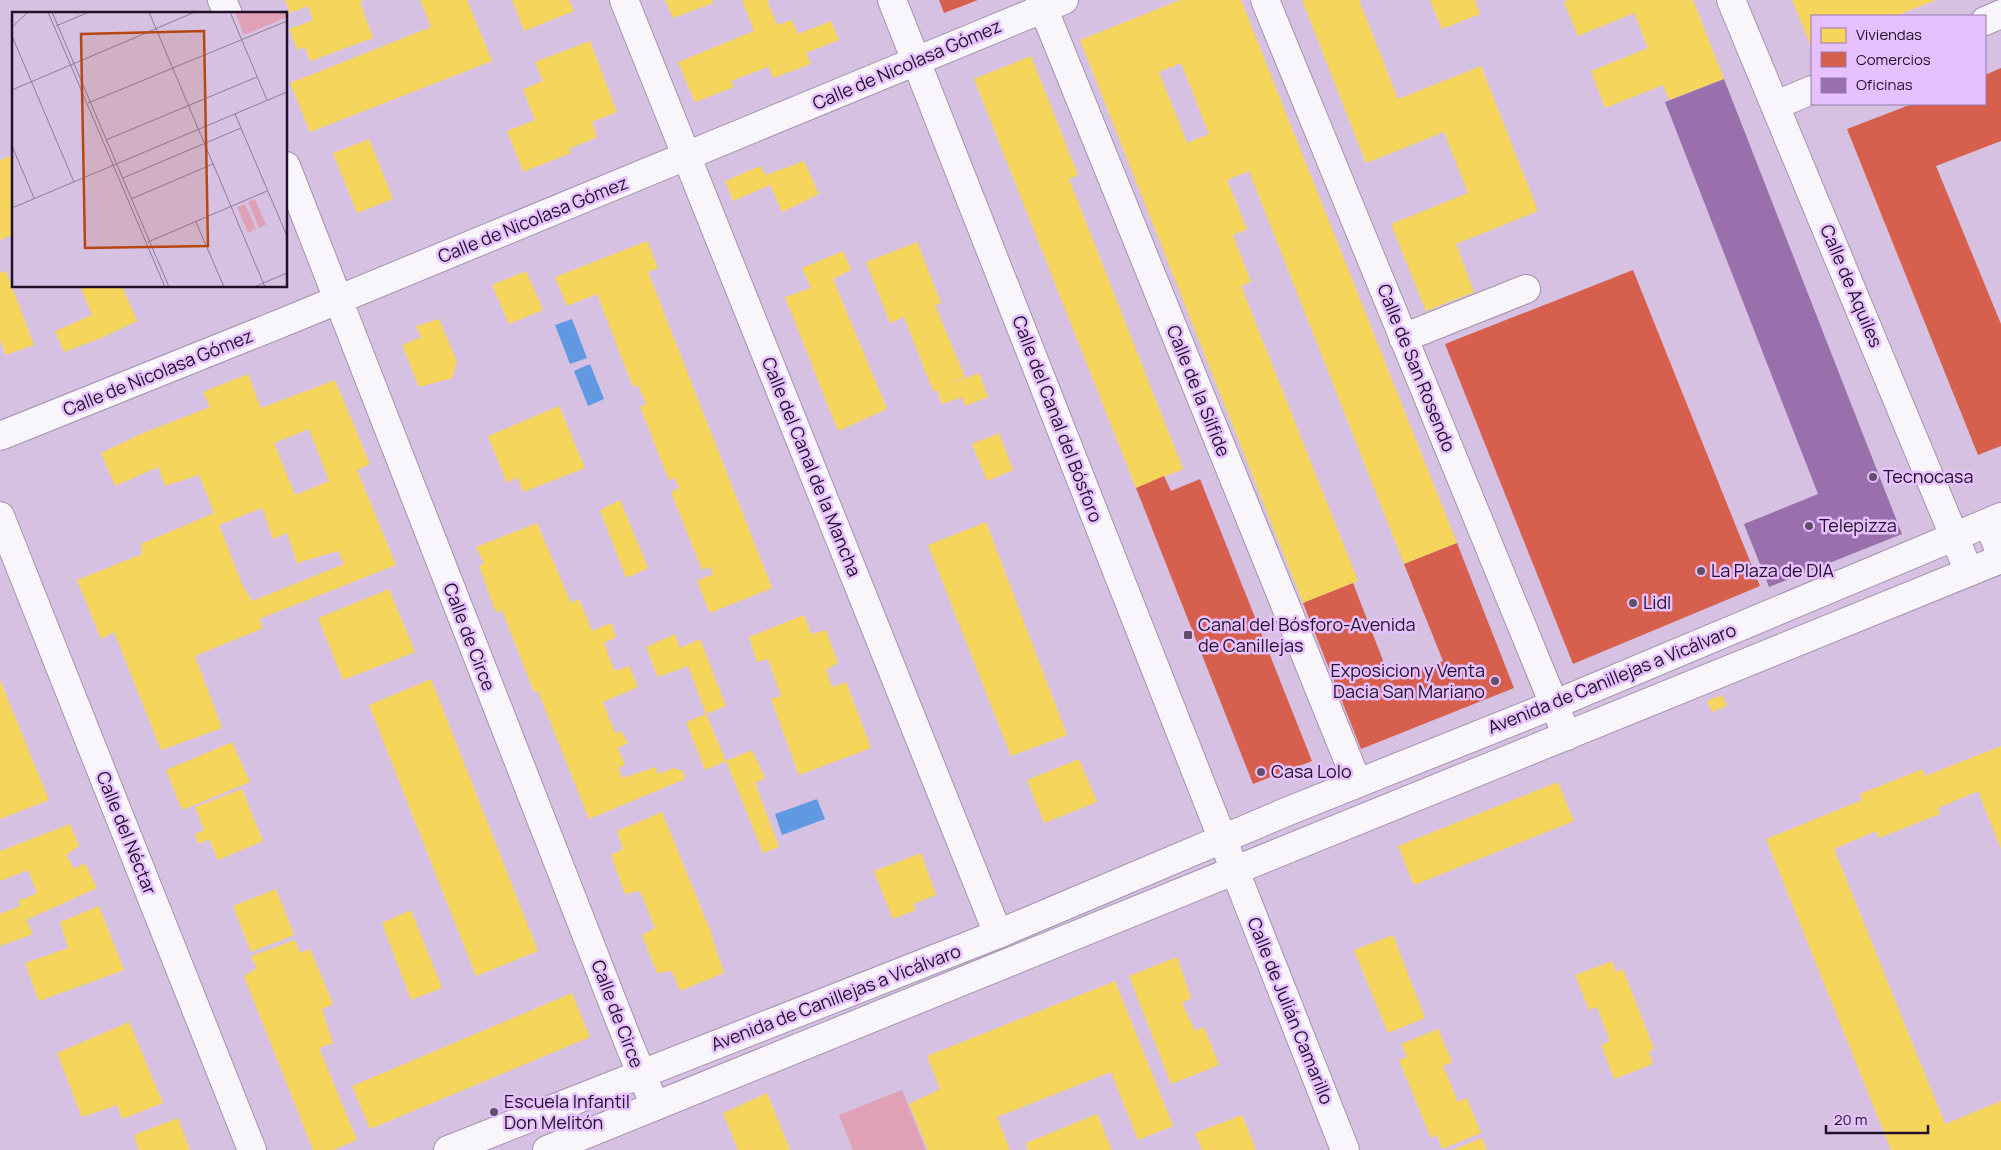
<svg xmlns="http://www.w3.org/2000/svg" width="2001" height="1150" font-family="Manrope,sans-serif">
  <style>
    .green { fill: #e0a1b7 }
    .water { fill: #6098e1 }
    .homes { fill: #f6d55c; fill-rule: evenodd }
    .shops { fill: #d6604d }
    .offices { fill: #9970ab }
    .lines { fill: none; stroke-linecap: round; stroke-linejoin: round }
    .minor-casing { stroke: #a392ad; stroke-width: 30 }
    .major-casing { stroke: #a392ad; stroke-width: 30 }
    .minor { stroke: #f9f6fb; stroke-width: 28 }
    .major { stroke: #f9f6fb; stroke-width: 28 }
    .poi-dot { fill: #604f69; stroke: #e7c0ff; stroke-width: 2 }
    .labels { text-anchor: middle; stroke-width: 5; stroke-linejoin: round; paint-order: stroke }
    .street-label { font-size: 18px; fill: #201128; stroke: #e7c0ff }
    .poi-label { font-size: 18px; fill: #201128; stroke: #e7c0ff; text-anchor: start }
    .inset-road { fill: none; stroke: #8d7b98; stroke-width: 1 }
    .view { fill: #b64713; fill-opacity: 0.15; stroke: #b64713; stroke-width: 2.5 }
    .inset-edge { fill: none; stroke: #201128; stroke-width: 2.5 }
  </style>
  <rect width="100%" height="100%" fill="#d6c1e3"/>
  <path class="green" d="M 902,1090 L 926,1150 L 853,1150 L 839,1115 Z"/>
  <g class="water">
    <path d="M 572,319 L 587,358 L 570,364 L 555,325 Z"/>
    <path d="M 590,364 L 604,399 L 588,406 L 574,371 Z"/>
    <path d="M 817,799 L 825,819 L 782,835 L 775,814 Z"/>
  </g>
  <g class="homes">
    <path d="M 285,0 L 365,0 L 360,2 L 373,38 L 310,61 L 305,47 L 297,50 L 289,29 L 313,20 L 308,6 L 290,13 Z"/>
    <path d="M 420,0 L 467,0 L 492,61 L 310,132 L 290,83 L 431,27 Z"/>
    <path d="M 512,0 L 569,0 L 574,11 L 524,31 Z"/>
    <path d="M 665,0 L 712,0 L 713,3 L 673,18 Z"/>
    <path d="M 742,0 L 767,0 L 777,25 L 792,20 L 798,34 L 831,21 L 839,40 L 806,53 L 811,64 L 773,78 L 763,54 L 768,67 L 731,81 L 734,87 L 695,102 L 678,62 L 754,31 Z"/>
    <path d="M 1180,0 L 1241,0 L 1457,543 L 1404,564 L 1249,171 L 1227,180 L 1247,229 L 1233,235 L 1251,282 L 1241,286 L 1358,581 L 1303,603 L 1080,40 ZM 1181,63 L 1209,134 L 1187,143 L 1159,72 Z"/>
    <path d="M 1302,0 L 1359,0 L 1398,99 L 1481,66 L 1538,211 L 1456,244 L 1474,292 L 1426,311 L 1391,224 L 1468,193 L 1444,132 L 1366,163 Z"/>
    <path d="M 1430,0 L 1475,0 L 1480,14 L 1442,29 Z"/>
    <path d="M 1569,0 L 1693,0 L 1724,79 L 1669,100 L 1663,85 L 1605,108 L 1591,71 L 1648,48 L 1634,13 L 1578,36 L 1564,2 Z"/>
    <path d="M 1792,0 L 1936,0 L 1895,16 L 1812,16 L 1812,49 Z"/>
    <path d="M 590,41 L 617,112 L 592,122 L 597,137 L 569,149 L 571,153 L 523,172 L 507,131 L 535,120 L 523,89 L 543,81 L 535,62 Z"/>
    <path d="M 1031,56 L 1078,175 L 1069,179 L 1183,469 L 1136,488 L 974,79 Z"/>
    <path d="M 369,139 L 393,199 L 357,213 L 333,153 Z"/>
    <path d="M 14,155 L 14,234 L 0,240 L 0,160 Z"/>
    <path d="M 804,161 L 819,194 L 782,212 L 770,185 L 733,201 L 725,181 L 760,166 L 766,175 Z"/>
    <path d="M 647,241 L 658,268 L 648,272 L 772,588 L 710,613 L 697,581 L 713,574 L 710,567 L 702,570 L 671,492 L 679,488 L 675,478 L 669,480 L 640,407 L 646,404 L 638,385 L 633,387 L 597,294 L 567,306 L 555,277 Z"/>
    <path d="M 917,242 L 941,303 L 935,305 L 965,377 L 950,384 L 979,373 L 988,397 L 965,406 L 962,397 L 942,404 L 937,390 L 933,391 L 904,317 L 890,323 L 866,262 Z"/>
    <path d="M 843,251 L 851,270 L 833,279 L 887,409 L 838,431 L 785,297 L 811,288 L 802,268 Z"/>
    <path d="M 6,271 L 34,345 L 6,355 L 0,340 L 0,273 Z"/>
    <path d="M 526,271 L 543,310 L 509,324 L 492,285 Z"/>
    <path d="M 80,286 L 122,286 L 137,321 L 101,338 L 64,352 L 55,331 L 92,315 Z"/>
    <path d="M 439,319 L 457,362 L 452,378 L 419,387 L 402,345 L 421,337 L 416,326 Z"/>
    <path d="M 248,374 L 261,408 L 335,380 L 370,464 L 357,470 L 396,565 L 259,619 L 263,628 L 195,656 L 222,728 L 161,750 L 114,632 L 101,639 L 77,580 L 142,554 L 141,544 L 214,513 L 199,475 L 165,486 L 158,467 L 115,486 L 101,453 L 143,433 L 210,407 L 203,392 ZM 309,429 L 329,481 L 295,495 L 274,443 ZM 262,508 L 273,539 L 287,533 L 297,563 L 338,551 L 344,564 L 252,601 L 242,584 L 219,525 Z"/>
    <path d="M 559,406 L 585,468 L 523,492 L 517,477 L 507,483 L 488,436 Z"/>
    <path d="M 999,433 L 1013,470 L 987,481 L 972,444 Z"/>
    <path d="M 620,500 L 648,568 L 626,578 L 600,510 Z"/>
    <path d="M 986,522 L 1067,735 L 1011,756 L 928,545 Z"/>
    <path d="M 537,523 L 571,603 L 579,599 L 592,631 L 611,623 L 616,637 L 604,643 L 611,662 L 615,671 L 629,666 L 638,687 L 603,702 L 615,733 L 621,731 L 628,743 L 618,748 L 625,765 L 618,768 L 622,778 L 656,767 L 658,774 L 674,768 L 683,771 L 685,779 L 589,819 L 538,691 L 534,692 L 502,610 L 496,613 L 479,566 L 484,563 L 476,547 Z"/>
    <path d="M 389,589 L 415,652 L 343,680 L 318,618 Z"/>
    <path d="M 804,615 L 811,634 L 826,630 L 838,663 L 826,670 L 832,687 L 846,682 L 871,748 L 799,775 L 771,699 L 781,696 L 768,659 L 757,662 L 749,637 Z"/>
    <path d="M 675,634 L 680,648 L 700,639 L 726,706 L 706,714 L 726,761 L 705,770 L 686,722 L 706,714 L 688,666 L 658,677 L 646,647 Z"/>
    <path d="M 431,679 L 538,951 L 476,976 L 369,705 Z"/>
    <path d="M 0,680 L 49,800 L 0,819 Z"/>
    <path d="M 1722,695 L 1727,706 L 1712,712 L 1707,701 Z"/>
    <path d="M 232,742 L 250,782 L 182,810 L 166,770 Z"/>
    <path d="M 2001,746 L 2001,849 L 1978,791 L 1938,808 L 1940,814 L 1879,838 L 1876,831 L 1834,849 L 1945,1124 L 2001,1101 L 2001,1150 L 1891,1150 L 1766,839 L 1862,800 L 1860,794 L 1922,769 L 1925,776 Z"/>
    <path d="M 752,750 L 765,778 L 755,783 L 779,847 L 763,853 L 726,761 Z"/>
    <path d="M 1079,759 L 1097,802 L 1044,823 L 1027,780 Z"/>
    <path d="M 1558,782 L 1574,821 L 1414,885 L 1398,846 Z"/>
    <path d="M 242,789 L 263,841 L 218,860 L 209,839 L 198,844 L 195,834 L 204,830 L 195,807 Z"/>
    <path d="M 662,812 L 710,930 L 724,973 L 680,991 L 672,971 L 657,973 L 642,935 L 655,928 L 640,891 L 625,894 L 611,855 L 623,849 L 617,831 Z"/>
    <path d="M 70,824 L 79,846 L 66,855 L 74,869 L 85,863 L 97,888 L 26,920 L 33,934 L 0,946 L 0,914 L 20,906 L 18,901 L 37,893 L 28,870 L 0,881 L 0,851 Z"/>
    <path d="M 921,853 L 936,895 L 913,904 L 916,910 L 893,919 L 874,871 Z"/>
    <path d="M 276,889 L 294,935 L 251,952 L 233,906 Z"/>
    <path d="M 99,906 L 124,970 L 39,1001 L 25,963 L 68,948 L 60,922 Z"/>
    <path d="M 411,910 L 442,988 L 411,1000 L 382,923 Z"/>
    <path d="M 1393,935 L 1425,1018 L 1388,1033 L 1354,950 Z"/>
    <path d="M 295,940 L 300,953 L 310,949 L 333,1004 L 322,1009 L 333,1043 L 319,1048 L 357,1140 L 333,1150 L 313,1150 L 244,976 L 257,968 L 251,956 Z"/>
    <path d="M 1177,957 L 1191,998 L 1182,1003 L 1195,1031 L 1204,1027 L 1219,1065 L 1171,1084 L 1129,976 Z"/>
    <path d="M 1612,961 L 1616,972 L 1623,969 L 1654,1049 L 1649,1052 L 1653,1064 L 1614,1079 L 1601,1045 L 1610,1041 L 1597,1007 L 1589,1010 L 1575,975 Z"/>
    <path d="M 1115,981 L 1173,1126 L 1138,1140 L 1111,1072 L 997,1117 L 1010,1150 L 928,1150 L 909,1104 L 940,1089 L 927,1056 Z"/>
    <path d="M 572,993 L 590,1037 L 370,1129 L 352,1086 Z"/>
    <path d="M 129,1022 L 163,1103 L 122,1119 L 117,1105 L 82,1117 L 57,1053 Z"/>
    <path d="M 1438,1029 L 1452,1062 L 1443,1066 L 1458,1102 L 1467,1098 L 1481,1133 L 1442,1149 L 1437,1135 L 1431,1138 L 1399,1060 L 1407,1057 L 1401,1044 Z"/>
    <path d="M 767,1093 L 790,1150 L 738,1150 L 723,1113 Z"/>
    <path d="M 1097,1114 L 1112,1150 L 1028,1150 L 1026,1143 Z"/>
    <path d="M 1242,1115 L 1256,1150 L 1202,1150 L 1195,1133 Z"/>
    <path d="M 178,1118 L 190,1150 L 139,1150 L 134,1135 Z"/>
    <path d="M 1482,1138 L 1487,1150 L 1452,1150 Z"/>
  </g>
  <g class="shops">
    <path d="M 939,0 L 978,0 L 944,13 Z"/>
    <path d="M 2001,68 L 2001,141 L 1936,166 L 2001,324 L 2001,446 L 1978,455 L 1847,129 L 1912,104 L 1985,104 L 1985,75 Z"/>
    <path d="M 1633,270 L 1760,586 L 1573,664 L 1445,344 Z"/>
    <path d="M 1164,476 L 1171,491 L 1200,479 L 1312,761 L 1253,784 L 1136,488 Z"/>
    <path d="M 1457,543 L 1514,688 L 1361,749 L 1303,603 L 1353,583 L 1391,681 L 1443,661 L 1404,564 Z"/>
  </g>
  <path class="offices" d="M 1724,79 L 1902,534 L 1769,587 L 1744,524 L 1818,494 L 1665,102 Z"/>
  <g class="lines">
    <defs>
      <g id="minor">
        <path d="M 222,0 L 228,14"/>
        <path d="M 624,0 L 998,934"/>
        <path d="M 892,0 L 1345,1150"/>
        <path d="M 1040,0 L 1357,782"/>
        <path d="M 1265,0 L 1567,736"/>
        <path d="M 1731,0 L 1969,572"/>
        <path d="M 1985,21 L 2001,14"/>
        <path d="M 1776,105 L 1812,90"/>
        <path d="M 286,166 L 629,1044 L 655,1106"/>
        <path d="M 1403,338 L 1526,289"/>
        <path d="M 0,436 L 289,320 L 1064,0"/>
        <path d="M 0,516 L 252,1150"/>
        <path d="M 1988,523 L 2001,554"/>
      </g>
      <g id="major">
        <path d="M 448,1150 L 998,934 L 1286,812 L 1553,705 L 2001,517"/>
        <path d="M 547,1150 L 2001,559"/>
      </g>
    </defs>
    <use href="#minor" class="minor-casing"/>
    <use href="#major" class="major-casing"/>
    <use href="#minor" class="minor"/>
    <use href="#major" class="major"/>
  </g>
  <g class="poi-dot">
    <circle cx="1873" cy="477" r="5"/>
    <circle cx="1809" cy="526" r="5"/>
    <circle cx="1701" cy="571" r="5"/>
    <circle cx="1633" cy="603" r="5"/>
    <rect x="1183" y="630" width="10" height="10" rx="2.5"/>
    <circle cx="1495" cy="681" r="5"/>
    <circle cx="1261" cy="772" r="5"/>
    <circle cx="494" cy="1112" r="5"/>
  </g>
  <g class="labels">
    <g class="street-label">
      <text transform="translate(907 65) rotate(-23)" y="6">Calle de Nicolasa Gómez</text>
      <text transform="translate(533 220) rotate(-22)" y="6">Calle de Nicolasa Gómez</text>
      <text transform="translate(1851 286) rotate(67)" y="6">Calle de Aquiles</text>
      <text transform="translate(1416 368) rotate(68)" y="6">Calle de San Rosendo</text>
      <text transform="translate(158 373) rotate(-22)" y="6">Calle de Nicolasa Gómez</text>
      <text transform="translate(1198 391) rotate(68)" y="6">Calle de la Sílfide</text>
      <text transform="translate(1057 419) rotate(69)" y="6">Calle del Canal del Bósforo</text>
      <text transform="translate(811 467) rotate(68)" y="6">Calle del Canal de la Mancha</text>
      <text transform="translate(469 637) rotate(69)" y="6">Calle de Circe</text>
      <text transform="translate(1612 679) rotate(-22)" y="6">Avenida de Canillejas a Vicálvaro</text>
      <text transform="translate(126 833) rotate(68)" y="6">Calle del Néctar</text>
      <text transform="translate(836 998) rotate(-21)" y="6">Avenida de Canillejas a Vicálvaro</text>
      <text transform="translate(1290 1011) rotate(68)" y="6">Calle de Julián Camarillo</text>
      <text transform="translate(617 1014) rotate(69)" y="6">Calle de Circe</text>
    </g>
    <g class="poi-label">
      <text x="1883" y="483">Tecnocasa</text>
      <text x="1819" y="532">Telepizza</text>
      <text x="1711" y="577">La Plaza de DIA</text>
      <text x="1643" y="609">Lidl</text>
      <text x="1198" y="631">Canal del Bósforo-Avenida<tspan x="1198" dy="21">de Canillejas</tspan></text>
      <text x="1485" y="677" text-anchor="end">Exposicion y Venta<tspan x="1485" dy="21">Dacia San Mariano</tspan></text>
      <text x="1271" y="778">Casa Lolo</text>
      <text x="504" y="1108">Escuela Infantil<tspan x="504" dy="21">Don Melitón</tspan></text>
    </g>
  </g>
  <g transform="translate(12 12)">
    <rect width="275" height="275" fill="#d6c1e3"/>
    <path d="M 223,0 L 275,0 L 275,5 L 232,23 ZM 243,187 L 254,213 L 247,216 L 236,190 ZM 233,192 L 244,217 L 236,221 L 225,195 Z" fill="#e0a1b7"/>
    <path class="inset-road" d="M 36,0 L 153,275M 40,0 L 157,275M 137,0 L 253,275M 218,0 L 255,88M 44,14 L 77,0M 0,15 L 16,0M 0,24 L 62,170M 0,78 L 183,0M 76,91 L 275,9M 223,102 L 275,224M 94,128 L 245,65M 0,134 L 22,186M 111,166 L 229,116M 119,187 L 201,152M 0,196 L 275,80M 184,210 L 212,275M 136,230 L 255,179M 242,275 L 275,261"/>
    <path class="view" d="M 192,19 L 196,234 L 73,236 L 69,22 Z"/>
    <rect width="275" height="275" class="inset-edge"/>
  </g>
  <rect x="1811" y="15" width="175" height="90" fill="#e7c0ff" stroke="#977aa9"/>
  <rect x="1821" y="28" width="25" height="15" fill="#f6d55c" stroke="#977aa9"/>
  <text x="1856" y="40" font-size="15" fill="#201128">Viviendas</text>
  <rect x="1821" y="52" width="25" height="15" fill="#d6604d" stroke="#977aa9"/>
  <text x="1856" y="65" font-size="15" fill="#201128">Comercios</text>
  <rect x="1821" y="78" width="25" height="15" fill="#9970ab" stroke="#977aa9"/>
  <text x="1856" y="90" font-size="15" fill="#201128">Oficinas</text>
  <path d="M1826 1125v8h102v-8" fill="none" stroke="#201128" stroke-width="2.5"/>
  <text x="1834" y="1125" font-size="15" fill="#201128" stroke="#e7c0ff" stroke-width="4" paint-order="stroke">20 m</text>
</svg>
